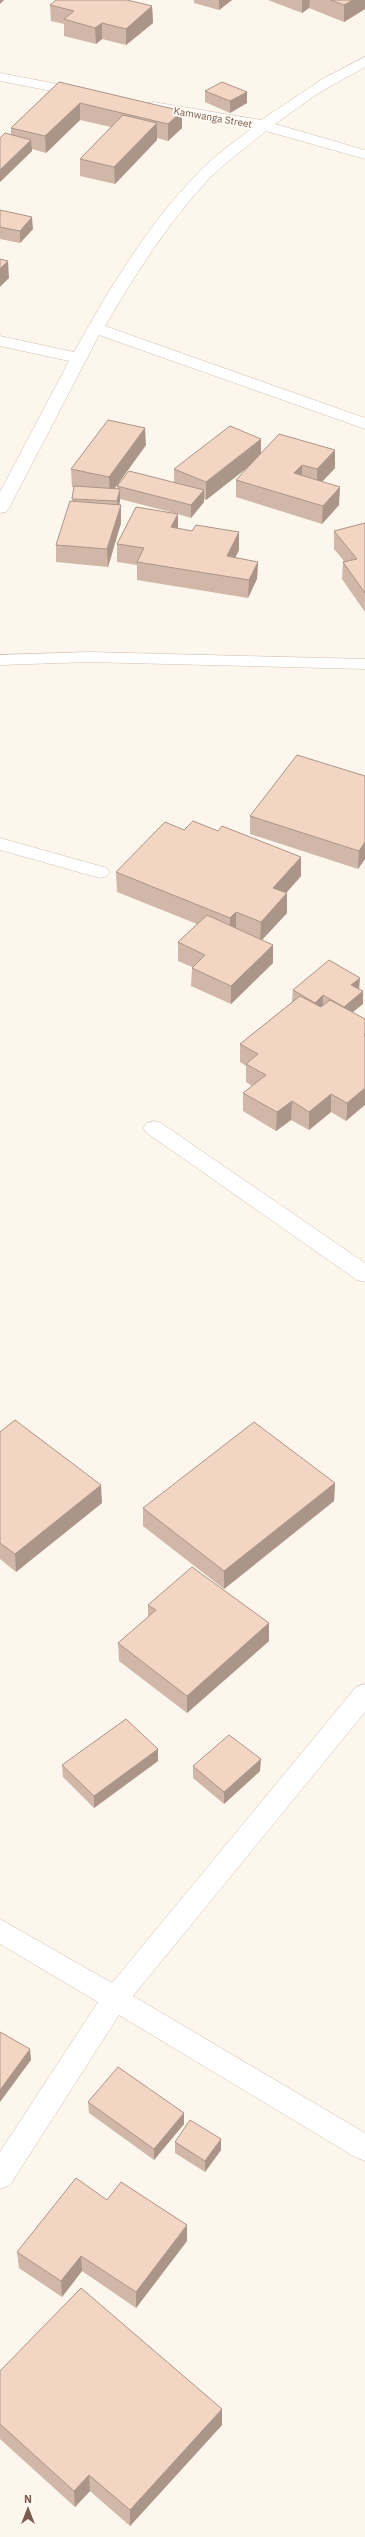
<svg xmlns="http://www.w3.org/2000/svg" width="365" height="2537" font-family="'IBM Plex Sans',sans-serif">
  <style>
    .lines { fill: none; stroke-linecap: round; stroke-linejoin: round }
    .minor-casing { stroke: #d1beb0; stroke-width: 1 }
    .minor { fill: #fff; fill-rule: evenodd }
    .wall { fill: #d1b7a8 }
    .shaded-wall { fill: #aa9588 }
    .building { fill: #f3d5c3; stroke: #aa9588 }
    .labels { text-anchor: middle; stroke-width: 4; stroke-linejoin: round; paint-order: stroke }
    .far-street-label { font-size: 10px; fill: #7a5c4d; stroke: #fffaf3 }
  </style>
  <rect width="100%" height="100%" fill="#fdf6ec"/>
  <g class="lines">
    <defs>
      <g id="minor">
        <path d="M 365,57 L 365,67 L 317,94 L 275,124 L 365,150 L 365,159 L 266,131 C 247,147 225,162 208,180 C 167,224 135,275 105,326 L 365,418 L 365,429 L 99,335 L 9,508 L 6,512 L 0,513 L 0,492 L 69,361 L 0,346 L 0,336 L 74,352 C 109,289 148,224 198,173 C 214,156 234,142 252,128 L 153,110 L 148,109 L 146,106 L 148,103 L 153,102 L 261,120 L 324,78 Z"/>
        <path d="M 0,73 L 83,89 L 90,93 L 83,97 L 0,81 Z"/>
        <path d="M 89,652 L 365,659 L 365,669 L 89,662 L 0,665 L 0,655 Z"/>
        <path d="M 0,838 L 107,868 L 110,872 L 107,876 L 100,878 L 0,850 Z"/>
        <path d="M 154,1121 L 161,1123 L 365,1263 L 365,1282 L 357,1280 L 147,1133 L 143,1128 L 147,1123 Z"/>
        <path d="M 365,1684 L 365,1712 L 133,1996 L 365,2133 L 365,2161 L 355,2157 L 119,2015 L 10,2185 L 0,2189 L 0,2152 L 98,2002 L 0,1944 L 0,1919 L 112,1983 L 356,1687 Z"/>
      </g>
    </defs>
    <use href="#minor" class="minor-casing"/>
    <use href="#minor" class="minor"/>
  </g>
  <g class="wall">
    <path d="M 194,0 L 232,0 L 219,10 L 194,3 Z"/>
    <path d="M 268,0 L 365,0 L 365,9 L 344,22 L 309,8 L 302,13 Z"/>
    <path d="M 50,5 L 152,6 L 153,23 L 126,45 L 102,39 L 96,44 L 64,36 L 64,24 L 51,21 Z"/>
    <path d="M 59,82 L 182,128 L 168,141 L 157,138 L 157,140 L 115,184 L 80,176 L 80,159 L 111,127 L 80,120 L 46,153 L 32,149 L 32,151 L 0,182 L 0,138 L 11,135 L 11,128 Z"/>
    <path d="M 205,91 L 247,92 L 247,103 L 230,113 L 205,102 Z"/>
    <path d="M 0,210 L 33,229 L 20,243 L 0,239 Z"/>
    <path d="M 146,445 L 115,488 L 117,488 L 117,486 L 174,482 L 174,469 L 261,453 L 335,468 L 322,482 L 339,505 L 322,524 L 236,497 L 236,480 L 249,466 L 206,500 L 204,499 L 204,502 L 191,518 L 178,514 L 178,529 L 192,531 L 239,532 L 239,550 L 235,558 L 258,562 L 257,579 L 248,598 L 137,580 L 137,565 L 117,562 L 117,544 L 178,514 L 120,499 L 119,505 L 121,505 L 121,523 L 108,567 L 56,562 L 56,545 L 72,501 L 74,487 L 72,487 L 71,469 Z"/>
    <path d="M 365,523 L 365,612 L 342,579 L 343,562 L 344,561 L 334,549 L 334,531 Z"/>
    <path d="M 365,776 L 365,859 L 358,869 L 250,834 L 250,816 Z"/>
    <path d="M 116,872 L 301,876 L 286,893 L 287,913 L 262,940 L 273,963 L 231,1004 L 191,986 L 192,968 L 192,967 L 178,961 L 178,942 L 197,924 L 117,892 Z"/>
    <path d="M 359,989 L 363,991 L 363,1004 L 352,1012 L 346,1121 L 331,1112 L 309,1130 L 291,1120 L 276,1131 L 243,1111 L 243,1093 L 252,1086 L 246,1082 L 246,1066 L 240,1062 L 240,1044 L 292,1002 L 293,990 Z"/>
    <path d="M 0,1432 L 102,1503 L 16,1572 L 0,1559 Z"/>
    <path d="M 335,1483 L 334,1501 L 224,1589 L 143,1526 L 143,1508 Z"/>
    <path d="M 148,1605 L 269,1623 L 269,1641 L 187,1713 L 119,1661 L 118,1643 L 148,1617 Z"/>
    <path d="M 158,1761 L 94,1808 L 63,1777 L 62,1765 Z"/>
    <path d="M 193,1766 L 260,1771 L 224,1804 L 193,1778 Z"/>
    <path d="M 88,2102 L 184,2124 L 154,2160 L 89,2113 Z"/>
    <path d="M 175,2142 L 221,2150 L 205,2172 L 175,2153 Z"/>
    <path d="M 107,2200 L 187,2241 L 136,2308 L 82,2271 L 62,2297 L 19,2268 L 17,2252 Z"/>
    <path d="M 0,2371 L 222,2425 L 130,2526 L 90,2491 L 75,2507 L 0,2439 Z"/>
  </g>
  <g class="shaded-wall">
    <path d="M 0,0 L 4,0 L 0,4 Z"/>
    <path d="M 219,0 L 232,0 L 219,10 Z"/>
    <path d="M 302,0 L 310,0 L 309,8 L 302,13 Z"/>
    <path d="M 353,0 L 365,0 L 365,9 L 344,22 L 344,5 Z"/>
    <path d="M 152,6 L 153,23 L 126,45 L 126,29 Z"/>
    <path d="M 102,23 L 102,39 L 96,44 L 95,28 Z"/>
    <path d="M 247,92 L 247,103 L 230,113 L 230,101 Z"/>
    <path d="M 80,103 L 80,120 L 46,153 L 45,136 Z"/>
    <path d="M 182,111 L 182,128 L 168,141 L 168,124 Z"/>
    <path d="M 157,123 L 157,140 L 115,184 L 114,167 Z"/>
    <path d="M 31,140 L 32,151 L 0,182 L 0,170 Z"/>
    <path d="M 32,217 L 33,229 L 20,243 L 20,231 Z"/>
    <path d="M 8,261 L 9,278 L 0,287 L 0,269 Z"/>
    <path d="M 145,428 L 146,445 L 110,495 L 109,477 Z"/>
    <path d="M 261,439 L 261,457 L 206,500 L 206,482 Z"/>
    <path d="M 335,450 L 335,468 L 317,487 L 317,469 Z"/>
    <path d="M 302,465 L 302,482 L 294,473 Z"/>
    <path d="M 340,487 L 339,505 L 322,524 L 323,506 Z"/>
    <path d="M 120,489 L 120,501 L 118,513 L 117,501 Z"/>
    <path d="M 204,490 L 204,502 L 191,518 L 191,505 Z"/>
    <path d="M 121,505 L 121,523 L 108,567 L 107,549 Z"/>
    <path d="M 178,514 L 178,532 L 171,527 Z"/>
    <path d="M 239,532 L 239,550 L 227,574 L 227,556 Z"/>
    <path d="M 258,562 L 257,579 L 248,598 L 249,580 Z"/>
    <path d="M 365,842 L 365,859 L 358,869 L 359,851 Z"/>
    <path d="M 301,857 L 301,876 L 273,908 L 273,888 Z"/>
    <path d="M 287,893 L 287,913 L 260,942 L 261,922 Z"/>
    <path d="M 236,912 L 236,932 L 230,938 L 230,918 Z"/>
    <path d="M 273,945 L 273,963 L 231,1004 L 231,986 Z"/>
    <path d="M 360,978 L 359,990 L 351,985 Z"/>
    <path d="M 363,991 L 363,1004 L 343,1020 L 344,1007 Z"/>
    <path d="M 323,995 L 323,1008 L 314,1015 L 315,1003 Z"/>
    <path d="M 365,1088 L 365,1105 L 346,1121 L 347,1103 Z"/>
    <path d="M 331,1094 L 331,1112 L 309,1130 L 309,1112 Z"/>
    <path d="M 292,1101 L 291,1120 L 276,1131 L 277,1112 Z"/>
    <path d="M 335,1483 L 334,1501 L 224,1589 L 224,1571 Z"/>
    <path d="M 101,1485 L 102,1503 L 16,1572 L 15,1554 Z"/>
    <path d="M 269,1623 L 269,1641 L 187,1713 L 187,1696 Z"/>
    <path d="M 158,1749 L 158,1761 L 94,1808 L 94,1796 Z"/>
    <path d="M 261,1759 L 260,1771 L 224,1804 L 224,1792 Z"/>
    <path d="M 30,2049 L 31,2060 L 0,2102 L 0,2090 Z"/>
    <path d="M 184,2113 L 184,2124 L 154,2160 L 154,2149 Z"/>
    <path d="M 221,2139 L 221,2150 L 205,2172 L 205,2161 Z"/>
    <path d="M 187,2225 L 187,2241 L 136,2308 L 136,2292 Z"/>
    <path d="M 81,2256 L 82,2271 L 62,2297 L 61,2281 Z"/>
    <path d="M 222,2409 L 222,2425 L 130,2526 L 130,2510 Z"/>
    <path d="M 89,2475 L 90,2491 L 75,2507 L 74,2491 Z"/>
  </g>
  <g class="building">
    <path d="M 56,0 L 127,0 L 152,6 L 126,29 L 102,23 L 95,28 L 64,19 L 74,11 L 50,5 Z"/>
    <path d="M 331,0 L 353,0 L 344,5 Z"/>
    <path d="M 59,82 L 182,111 L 168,124 L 80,103 L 45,136 L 11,128 Z"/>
    <path d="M 222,82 L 247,92 L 230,101 L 205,91 Z"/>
    <path d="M 123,115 L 157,123 L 114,167 L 80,159 Z"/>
    <path d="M 5,133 L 31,140 L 0,170 L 0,138 Z"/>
    <path d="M 0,210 L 32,217 L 20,231 L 0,227 Z"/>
    <path d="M 0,259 L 8,261 L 0,269 Z"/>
    <path d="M 108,420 L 145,428 L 109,477 L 71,469 Z"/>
    <path d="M 230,426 L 261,439 L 206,482 L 174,469 Z"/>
    <path d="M 279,434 L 335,450 L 317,469 L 302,465 L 294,473 L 340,487 L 323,506 L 236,480 Z"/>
    <path d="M 129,471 L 204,490 L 191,505 L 117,486 Z"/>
    <path d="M 74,486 L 120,489 L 117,501 L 72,499 Z"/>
    <path d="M 70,501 L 121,505 L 107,549 L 56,545 Z"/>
    <path d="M 136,507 L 178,514 L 171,527 L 192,531 L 196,525 L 239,532 L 227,556 L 258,562 L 249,580 L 137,562 L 144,548 L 117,544 Z"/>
    <path d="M 365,523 L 365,593 L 343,562 L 357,559 L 334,531 Z"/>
    <path d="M 297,755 L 365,776 L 365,842 L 359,851 L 250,816 Z"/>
    <path d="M 193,821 L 218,831 L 222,826 L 301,857 L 273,888 L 287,893 L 261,922 L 236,912 L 230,918 L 116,872 L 165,822 L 184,830 Z"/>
    <path d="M 207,915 L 273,945 L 231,986 L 192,968 L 205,955 L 178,942 Z"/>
    <path d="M 329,960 L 360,978 L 351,985 L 363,991 L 344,1007 L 323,995 L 315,1003 L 293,990 Z"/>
    <path d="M 300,996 L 321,1007 L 330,1000 L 365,1019 L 365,1034 L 364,1035 L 365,1036 L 365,1088 L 347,1103 L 331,1094 L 309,1112 L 292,1101 L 277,1112 L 243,1093 L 266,1075 L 246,1064 L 258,1054 L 240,1044 Z"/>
    <path d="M 15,1420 L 101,1485 L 15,1554 L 0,1543 L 0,1432 Z"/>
    <path d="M 254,1422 L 335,1483 L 224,1571 L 143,1508 Z"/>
    <path d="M 192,1567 L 269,1623 L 187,1696 L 118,1643 L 156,1610 L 148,1605 Z"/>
    <path d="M 126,1719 L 158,1749 L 94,1796 L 62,1765 Z"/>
    <path d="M 229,1735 L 261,1759 L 224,1792 L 193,1766 Z"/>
    <path d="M 0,2032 L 30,2049 L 0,2090 Z"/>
    <path d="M 118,2067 L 184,2113 L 154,2149 L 88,2102 Z"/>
    <path d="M 190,2120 L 221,2139 L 205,2161 L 175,2142 Z"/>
    <path d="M 76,2178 L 107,2200 L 121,2182 L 187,2225 L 136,2292 L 81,2256 L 61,2281 L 17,2252 Z"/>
    <path d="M 81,2288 L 222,2409 L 130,2510 L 89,2475 L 74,2491 L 0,2424 L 0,2371 Z"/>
  </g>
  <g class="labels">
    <g class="far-street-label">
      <text transform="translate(213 117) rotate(10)" y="4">Kamwanga Street</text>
    </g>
  </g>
  <g transform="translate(28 2509)" stroke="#fffaf3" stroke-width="3" paint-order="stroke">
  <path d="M0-3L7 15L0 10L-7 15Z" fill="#7a5c4d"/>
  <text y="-6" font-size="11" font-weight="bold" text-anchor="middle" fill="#7a5c4d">N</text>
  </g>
</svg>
